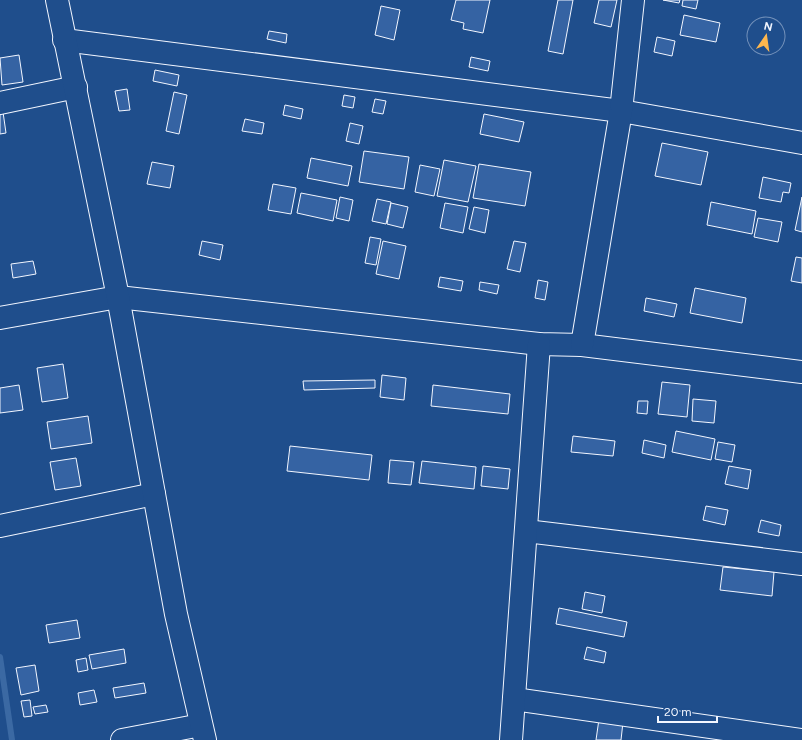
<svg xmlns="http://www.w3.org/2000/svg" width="802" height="740" font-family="Figtree,sans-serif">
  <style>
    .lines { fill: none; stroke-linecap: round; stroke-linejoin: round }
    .stream { stroke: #3b69a3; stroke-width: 6 }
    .building { fill: #3563a3; stroke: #f2f6ff }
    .minor-casing { stroke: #f2f6ff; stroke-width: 24 }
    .major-casing { stroke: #f2f6ff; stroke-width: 24 }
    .minor { stroke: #1f4e8c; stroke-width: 22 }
    .major { stroke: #1f4e8c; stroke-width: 22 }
  </style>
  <rect width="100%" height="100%" fill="#1f4e8c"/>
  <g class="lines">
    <path class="stream" d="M 0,657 L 12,740"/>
  </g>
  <g class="building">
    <path d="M 456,0 L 490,0 L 483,33 L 463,29 L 464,23 L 451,20 Z"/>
    <path d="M 558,0 L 573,0 L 563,54 L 548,51 Z"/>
    <path d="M 599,0 L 617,0 L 611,27 L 594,23 Z"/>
    <path d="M 663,0 L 680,0 L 679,3 Z"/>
    <path d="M 683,0 L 698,0 L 696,9 L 682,6 Z"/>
    <path d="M 381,6 L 400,10 L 394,40 L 375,35 Z"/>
    <path d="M 684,15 L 720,23 L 716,42 L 680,35 Z"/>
    <path d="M 269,31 L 287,34 L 286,43 L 267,39 Z"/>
    <path d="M 657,37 L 675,41 L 672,56 L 654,52 Z"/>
    <path d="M 19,55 L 23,82 L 2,85 L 0,58 Z"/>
    <path d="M 471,57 L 490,61 L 488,71 L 469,67 Z"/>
    <path d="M 155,70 L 179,75 L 177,86 L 153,81 Z"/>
    <path d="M 127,89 L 130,110 L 119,111 L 115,91 Z"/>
    <path d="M 174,92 L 187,95 L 179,134 L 166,131 Z"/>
    <path d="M 344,95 L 355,97 L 353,108 L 342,106 Z"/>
    <path d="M 375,99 L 386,101 L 383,114 L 372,112 Z"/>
    <path d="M 285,105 L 303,109 L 301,119 L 283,115 Z"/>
    <path d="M 0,112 L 3,112 L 6,133 L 0,134 Z"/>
    <path d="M 484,114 L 524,122 L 519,142 L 480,134 Z"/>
    <path d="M 245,119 L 264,123 L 262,134 L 242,131 Z"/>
    <path d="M 350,123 L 363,126 L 359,144 L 346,141 Z"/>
    <path d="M 662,143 L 708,152 L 701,185 L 655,176 Z"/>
    <path d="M 364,151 L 409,157 L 404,189 L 359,182 Z"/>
    <path d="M 311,158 L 352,166 L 348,186 L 307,178 Z"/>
    <path d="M 444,160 L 476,166 L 468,202 L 437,196 Z"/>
    <path d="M 152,162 L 174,166 L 170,188 L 147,184 Z"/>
    <path d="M 479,164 L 531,172 L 525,206 L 473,198 Z"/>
    <path d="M 420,165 L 440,169 L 434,196 L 415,192 Z"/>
    <path d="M 763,177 L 791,183 L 789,193 L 783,192 L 781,202 L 759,198 Z"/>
    <path d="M 273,184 L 296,188 L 291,214 L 268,210 Z"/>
    <path d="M 301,193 L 337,200 L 333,221 L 297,213 Z"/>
    <path d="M 340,197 L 353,200 L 349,221 L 336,218 Z"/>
    <path d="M 802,197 L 802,232 L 795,230 Z"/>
    <path d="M 377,199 L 391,202 L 386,224 L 372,221 Z"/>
    <path d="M 711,202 L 756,211 L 752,234 L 707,225 Z"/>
    <path d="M 391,203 L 408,207 L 403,228 L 387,224 Z"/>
    <path d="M 445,203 L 468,207 L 463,233 L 440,228 Z"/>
    <path d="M 474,207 L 489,210 L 485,233 L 469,229 Z"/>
    <path d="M 758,218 L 782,222 L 778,242 L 754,237 Z"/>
    <path d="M 370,237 L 381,239 L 376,265 L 365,263 Z"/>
    <path d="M 202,241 L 223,245 L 220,260 L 199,255 Z"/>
    <path d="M 383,241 L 406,246 L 399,279 L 376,274 Z"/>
    <path d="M 514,241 L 526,243 L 520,272 L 507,269 Z"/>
    <path d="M 796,257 L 802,258 L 802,283 L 791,281 Z"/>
    <path d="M 33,261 L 36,274 L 13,278 L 11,264 Z"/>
    <path d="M 440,277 L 463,281 L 461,291 L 438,287 Z"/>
    <path d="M 538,280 L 548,282 L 545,300 L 535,298 Z"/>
    <path d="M 480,282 L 499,285 L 497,294 L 479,290 Z"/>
    <path d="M 695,288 L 746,298 L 742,323 L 690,313 Z"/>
    <path d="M 646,298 L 677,304 L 674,317 L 644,311 Z"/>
    <path d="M 63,364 L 68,398 L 42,402 L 37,368 Z"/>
    <path d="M 382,375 L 406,378 L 404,400 L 380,397 Z"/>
    <path d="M 375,380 L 375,388 L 304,390 L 303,381 Z"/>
    <path d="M 662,382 L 690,385 L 687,417 L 658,414 Z"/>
    <path d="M 19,385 L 23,410 L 0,413 L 0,388 Z"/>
    <path d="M 433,385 L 510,394 L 508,414 L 431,406 Z"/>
    <path d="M 693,399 L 716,401 L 714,423 L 692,421 Z"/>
    <path d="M 638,401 L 648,401 L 647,414 L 637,413 Z"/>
    <path d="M 88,416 L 92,443 L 51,449 L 47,422 Z"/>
    <path d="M 676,431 L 715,439 L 711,460 L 672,452 Z"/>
    <path d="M 573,436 L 615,441 L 613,456 L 571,452 Z"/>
    <path d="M 644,440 L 666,445 L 664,458 L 642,453 Z"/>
    <path d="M 718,442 L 735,445 L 732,462 L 715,459 Z"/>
    <path d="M 290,446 L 372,455 L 369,480 L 287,471 Z"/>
    <path d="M 76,458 L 81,486 L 55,490 L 50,462 Z"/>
    <path d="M 390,460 L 414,462 L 411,485 L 388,483 Z"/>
    <path d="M 422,461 L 476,467 L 474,489 L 419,483 Z"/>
    <path d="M 483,466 L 510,469 L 508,489 L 481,486 Z"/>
    <path d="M 729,466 L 751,470 L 748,489 L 725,484 Z"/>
    <path d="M 706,506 L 728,510 L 725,525 L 703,520 Z"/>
    <path d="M 761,520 L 781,525 L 779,536 L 758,532 Z"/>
    <path d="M 723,567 L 774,572 L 772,596 L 720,590 Z"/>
    <path d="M 585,592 L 605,596 L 602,613 L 582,609 Z"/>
    <path d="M 559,608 L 627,622 L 624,637 L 556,624 Z"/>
    <path d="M 77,620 L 80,638 L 49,643 L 46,625 Z"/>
    <path d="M 587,647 L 606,652 L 604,663 L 584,659 Z"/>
    <path d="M 124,649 L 126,663 L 92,669 L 89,655 Z"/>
    <path d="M 86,658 L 88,670 L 78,672 L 76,660 Z"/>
    <path d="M 35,665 L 39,691 L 21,695 L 16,668 Z"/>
    <path d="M 144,683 L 146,693 L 115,698 L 113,688 Z"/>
    <path d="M 94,690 L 97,702 L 80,705 L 78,693 Z"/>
    <path d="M 30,700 L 32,716 L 24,717 L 21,701 Z"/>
    <path d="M 46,705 L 48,712 L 35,714 L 33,707 Z"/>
    <path d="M 599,719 L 623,722 L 621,740 L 596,740 Z"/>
  </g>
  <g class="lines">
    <defs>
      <g id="minor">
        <path d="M 64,40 L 621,111 L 802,143"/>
        <path d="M 0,103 L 76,87"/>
        <path d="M 0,318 L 118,297 L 539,344 L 582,345 L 802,372"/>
        <path d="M 582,345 L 621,111 L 633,0"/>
        <path d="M 0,526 L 154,494"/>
        <path d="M 526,531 L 802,564"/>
        <path d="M 514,699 L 801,740"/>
        <path d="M 122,740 L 201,725"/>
        <path d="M 511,740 L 539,344"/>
      </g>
      <path id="major" d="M 57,0 L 118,297 L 176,614 L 205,740"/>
    </defs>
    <use href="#minor" class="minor-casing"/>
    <use href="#major" class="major-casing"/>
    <use href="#minor" class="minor"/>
    <use href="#major" class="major"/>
  </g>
  <g transform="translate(766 36) rotate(13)"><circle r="19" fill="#1f4e8c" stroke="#7391ba"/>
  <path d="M0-3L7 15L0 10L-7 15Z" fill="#ffb74d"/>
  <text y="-6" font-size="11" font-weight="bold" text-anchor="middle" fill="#f2f6ff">N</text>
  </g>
  <path d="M658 716v6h59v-6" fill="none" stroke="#f2f6ff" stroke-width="2"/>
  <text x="664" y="716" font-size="12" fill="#f2f6ff" stroke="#1f4e8c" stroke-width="3" paint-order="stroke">20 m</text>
</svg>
